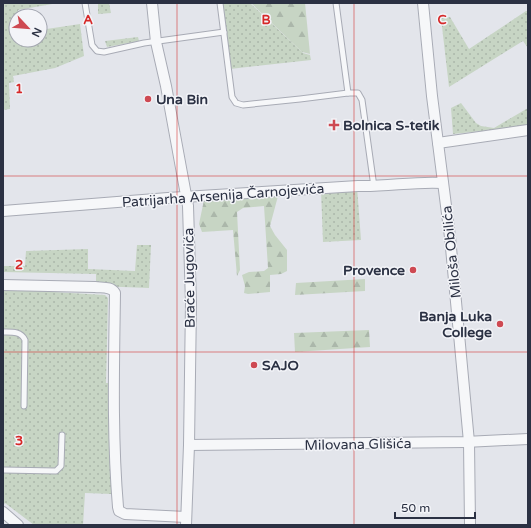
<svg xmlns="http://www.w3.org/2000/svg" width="531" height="528" font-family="'Varela Round',sans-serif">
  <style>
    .grass { fill: url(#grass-dots) }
    .forest { fill: url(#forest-firs) }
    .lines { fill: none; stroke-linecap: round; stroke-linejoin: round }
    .service-casing { stroke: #a8abb5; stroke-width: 7 }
    .minor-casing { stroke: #a8abb5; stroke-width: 12 }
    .service { stroke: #f6f7f9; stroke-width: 5 }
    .minor { stroke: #f6f7f9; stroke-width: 10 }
    .grid { fill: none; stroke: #d62828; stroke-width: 1; stroke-opacity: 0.55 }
    .poi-dot { fill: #ce4952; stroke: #f3f4f8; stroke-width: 1.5 }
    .labels { text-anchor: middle; stroke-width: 3; stroke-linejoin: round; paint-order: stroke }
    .poi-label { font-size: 14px; font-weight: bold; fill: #2b3143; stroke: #f3f4f8; text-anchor: start }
    .street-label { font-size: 14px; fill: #2b3143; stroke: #f3f4f8 }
    .grid-label { font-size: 13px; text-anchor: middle; font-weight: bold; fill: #d62828; stroke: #f3f4f8; stroke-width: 3; stroke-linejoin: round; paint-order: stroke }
  </style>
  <defs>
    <pattern id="grass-dots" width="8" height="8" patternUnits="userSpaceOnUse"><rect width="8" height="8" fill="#c7d5c4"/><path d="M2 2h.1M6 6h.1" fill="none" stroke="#abb7aa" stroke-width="1.8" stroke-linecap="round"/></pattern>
    <pattern id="forest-firs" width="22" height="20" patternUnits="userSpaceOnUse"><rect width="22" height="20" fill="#c7d5c4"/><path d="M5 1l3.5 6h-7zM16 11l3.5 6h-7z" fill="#abb7aa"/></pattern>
  </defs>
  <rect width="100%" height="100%" fill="#e3e5eb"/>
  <g class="grass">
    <path d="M 3,3 L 58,3 L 18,10 L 18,16 L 16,16 L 16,40 L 40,40 L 40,30 L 80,24 L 84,56 L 55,68 L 13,76 L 14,82 L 9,83 L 10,109 L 3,110 Z"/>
    <path d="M 98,3 L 109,3 L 111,13 L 98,14 Z"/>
    <path d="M 222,3 L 250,3 L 303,53 L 310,55 L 311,60 L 230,69 Z"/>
    <path d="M 526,11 L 528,11 L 528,48 L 523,41 L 449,87 L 441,18 L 450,17 L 469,49 Z"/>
    <path d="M 138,37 L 139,41 L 107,47 L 105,41 Z"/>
    <path d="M 461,103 L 476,123 L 481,126 L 494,128 L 528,108 L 528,126 L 453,134 L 451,108 Z"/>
    <path d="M 357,187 L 361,240 L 323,242 L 321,190 Z"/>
    <path d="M 137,245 L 151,245 L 149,288 L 96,286 L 96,274 L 3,272 L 3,266 L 25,266 L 26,251 L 88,249 L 88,269 L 135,271 Z"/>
    <path d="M 3,289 L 105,295 L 108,298 L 106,383 L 112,383 L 112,494 L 85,493 L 83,525 L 34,525 L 5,503 L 3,505 Z"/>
  </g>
  <g class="forest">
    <path d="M 251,3 L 305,3 L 310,54 L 302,52 Z"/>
    <path d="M 278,196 L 270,226 L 275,235 L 287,250 L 287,271 L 281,274 L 270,275 L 270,292 L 248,294 L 244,293 L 245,286 L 242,275 L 249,272 L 264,271 L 268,268 L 264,206 L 243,208 L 237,212 L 240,270 L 237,276 L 233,230 L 202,232 L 199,224 L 204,200 Z"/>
    <path d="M 365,279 L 365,291 L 295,295 L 296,283 Z"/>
    <path d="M 369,330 L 370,347 L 295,352 L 294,333 Z"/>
  </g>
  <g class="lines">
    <defs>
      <g id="service">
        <path d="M 85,3 L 92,45 L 97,51 L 104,52 L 144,43 L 224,32"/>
        <path d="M 220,3 L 232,97 L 236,103 L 243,105 L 300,99 L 348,93 L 358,93 L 362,100 L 374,187"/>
        <path d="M 336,3 L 348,93"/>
        <path d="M 3,332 C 11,332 21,331 25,340 L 24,406"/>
        <path d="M 3,470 L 56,471 L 61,466 L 62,435"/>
      </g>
      <g id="minor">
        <path d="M 152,3 L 156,42 L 166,86 L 188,206 L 191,303 L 189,445 L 186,525"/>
        <path d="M 423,3 L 432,96 L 450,237 L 469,442 L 470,525"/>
        <path d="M 438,143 L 528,130"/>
        <path d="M 3,211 L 168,198 L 358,186 C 387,187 415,181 443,183"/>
        <path d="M 3,285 L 95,287 C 102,288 111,286 115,293 C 114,365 112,436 118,507 L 119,511 L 125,514 L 186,517"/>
        <path d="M 189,445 L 465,442 L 528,439"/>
        <path d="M 3,512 L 18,525"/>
      </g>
    </defs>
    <use href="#service" class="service-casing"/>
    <use href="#minor" class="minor-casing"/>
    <use href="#service" class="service"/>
    <use href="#minor" class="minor"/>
  </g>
  <path class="grid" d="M 177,3 L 177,525M 354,3 L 354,525M 3,176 L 528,176M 3,352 L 528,352"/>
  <g class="poi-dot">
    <circle cx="148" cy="99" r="4"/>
    <path d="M332 119h4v4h4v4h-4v4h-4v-4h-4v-4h4z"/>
    <circle cx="413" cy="270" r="4"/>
    <circle cx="500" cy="324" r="4"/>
    <circle cx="254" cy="365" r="4"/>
  </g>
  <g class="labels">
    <g class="poi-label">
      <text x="156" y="104">Una Bin</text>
      <text x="343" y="130">Bolnica S-tetik</text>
      <text x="405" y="275" text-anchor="end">Provence</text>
      <text x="492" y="321" text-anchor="end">Banja Luka<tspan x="492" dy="16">College</tspan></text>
      <text x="262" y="370">SAJO</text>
    </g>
    <g class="street-label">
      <text transform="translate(223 195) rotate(-4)" y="5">Patrijarha Arsenija Čarnojevića</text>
      <text transform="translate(451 252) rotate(-96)" y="5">Miloša Obilića</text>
      <text transform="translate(189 278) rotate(-91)" y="5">Braće Jugovića</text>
      <text transform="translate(358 444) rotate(-1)" y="5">Milovana Glišića</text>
    </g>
  </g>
  <g class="grid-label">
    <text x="88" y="24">A</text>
    <text x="266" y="24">B</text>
    <text x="442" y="24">C</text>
    <text x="19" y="93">1</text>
    <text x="19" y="269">2</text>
    <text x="19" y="445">3</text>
  </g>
  <rect width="531" height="528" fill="none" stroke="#2b3143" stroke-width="8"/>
  <g transform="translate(28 28) rotate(116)"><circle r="19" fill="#f3f4f8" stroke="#a3a6b0"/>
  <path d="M0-3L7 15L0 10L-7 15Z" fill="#ce4952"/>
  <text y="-6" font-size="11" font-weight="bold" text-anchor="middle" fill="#2b3143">N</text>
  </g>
  <path d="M395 512v6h80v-6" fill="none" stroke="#2b3143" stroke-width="2"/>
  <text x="401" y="512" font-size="12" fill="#2b3143" stroke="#f3f4f8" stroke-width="3" paint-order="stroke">50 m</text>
</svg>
